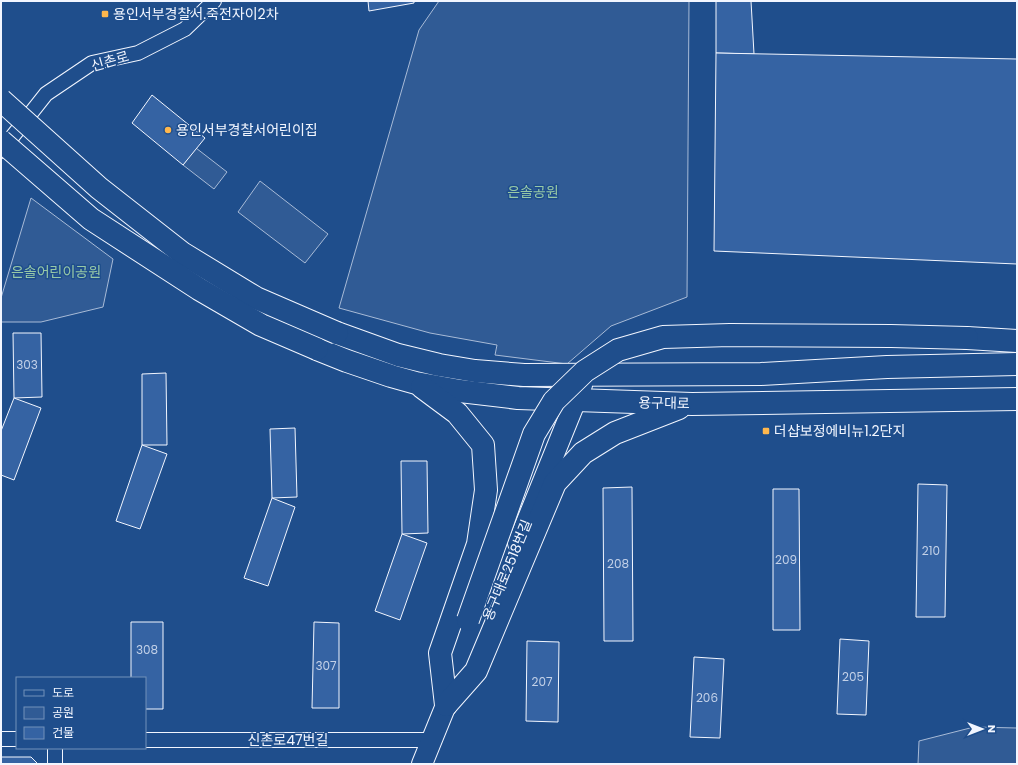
<svg xmlns="http://www.w3.org/2000/svg" width="1018" height="765" font-family="Poppins,'Noto Sans KR',sans-serif">
  <style>
    .green { fill: #305b95; stroke: #a8bbd7 }
    .building { fill: #3563a3; stroke: #f2f6ff }
    .lines { fill: none; stroke-linecap: round; stroke-linejoin: round }
    .street-casing { stroke: #f2f6ff; stroke-width: 16 }
    .secondary-casing { stroke: #f2f6ff; stroke-width: 22 }
    .primary-casing { stroke: #f2f6ff; stroke-width: 24 }
    .street { stroke: #1f4e8c; stroke-width: 14 }
    .secondary { stroke: #1f4e8c; stroke-width: 20 }
    .primary { stroke: #1f4e8c; stroke-width: 22 }
    .primary-bridge-casing { stroke: #f2f6ff; stroke-width: 24; stroke-linecap: butt }
    .primary-bridge { stroke: #1f4e8c; stroke-width: 22 }
    .poi-dot { fill: #ffb74d; stroke: #1f4e8c; stroke-width: 1.5 }
    .labels { text-anchor: middle; stroke-width: 3; stroke-linejoin: round; paint-order: stroke }
    .number-label { font-size: 12px; fill: #c3d1e8 }
    .poi-label { font-size: 14px; fill: #f2f6ff; stroke: #1f4e8c; text-anchor: start }
    .street-label { font-size: 14px; fill: #f2f6ff; stroke: #1f4e8c }
    .park-label { font-size: 14px; fill: #97c8a6; stroke: #1f4e8c }
  </style>
  <rect width="100%" height="100%" fill="#1f4e8c"/>
  <g class="green">
    <path d="M 439,1 L 689,1 L 687,297 L 611,326 L 567,364 L 495,355 L 497,345 L 430,333 L 339,308 L 419,30 Z"/>
    <path d="M 196,148 L 227,172 L 214,189 L 183,165 Z"/>
    <path d="M 260,181 L 328,234 L 305,263 L 238,212 Z"/>
    <path d="M 31,198 L 113,259 L 103,307 L 41,322 L 1,322 L 1,298 Z"/>
    <path d="M 974,727 L 1017,728 L 1017,764 L 918,764 L 919,741 Z"/>
  </g>
  <g class="building">
    <path d="M 368,1 L 414,1 L 414,3 L 369,11 Z"/>
    <path d="M 716,1 L 751,1 L 754,54 L 716,53 Z"/>
    <path d="M 716,53 L 1017,59 L 1017,264 L 714,251 Z"/>
    <path d="M 152,95 L 205,138 L 183,165 L 132,123 Z"/>
    <path d="M 13,333 L 41,333 L 42,397 L 14,398 Z"/>
    <path d="M 166,373 L 167,445 L 142,445 L 142,374 Z"/>
    <path d="M 14,398 L 41,408 L 14,480 L 1,475 L 1,431 Z"/>
    <path d="M 295,428 L 297,497 L 272,498 L 270,429 Z"/>
    <path d="M 142,445 L 167,454 L 140,529 L 116,521 Z"/>
    <path d="M 401,461 L 427,461 L 428,533 L 402,534 Z"/>
    <path d="M 918,484 L 947,485 L 945,617 L 916,617 Z"/>
    <path d="M 632,487 L 633,641 L 604,641 L 603,488 Z"/>
    <path d="M 773,489 L 799,489 L 800,630 L 773,630 Z"/>
    <path d="M 272,498 L 295,507 L 268,586 L 244,578 Z"/>
    <path d="M 402,534 L 427,543 L 400,620 L 375,611 Z"/>
    <path d="M 131,622 L 163,622 L 163,709 L 145,709 L 145,678 L 131,678 Z"/>
    <path d="M 314,622 L 339,623 L 339,708 L 312,708 Z"/>
    <path d="M 840,639 L 869,641 L 866,715 L 837,714 Z"/>
    <path d="M 527,641 L 559,642 L 558,722 L 526,721 Z"/>
    <path d="M 694,657 L 724,659 L 720,738 L 690,737 Z"/>
    <path d="M 1,757 L 31,757 L 38,764 L 1,764 Z"/>
  </g>
  <g class="lines">
    <defs>
      <g id="street">
        <path d="M 1,151 L 46,94 L 92,63 L 138,53 L 185,29 L 214,1"/>
        <path d="M 1,739 L 17,739"/>
        <path d="M 145,740 L 431,740"/>
        <path d="M 55,764 L 55,748"/>
      </g>
      <g id="secondary">
        <path d="M 518,543 L 582,385"/>
        <path d="M 422,764 L 446,705 L 454,691"/>
      </g>
      <g id="primary">
        <path d="M 337,333 L 398,355 L 439,365 L 475,371 L 524,375 L 761,374 L 887,367 L 1017,364"/>
        <path d="M 967,338 L 1017,341"/>
        <path d="M 317,349 L 347,361 L 391,376 L 416,383 L 460,391 L 518,398 L 692,404 L 1017,399"/>
        <path d="M 422,387 L 457,413 L 483,445 L 486,490 L 478,544 L 440,653 L 446,705"/>
        <path d="M 446,705 L 476,671 L 555,483 L 583,453 L 615,433 L 679,408"/>
      </g>
    </defs>
    <use href="#street" class="street-casing"/>
    <use href="#secondary" class="secondary-casing"/>
    <use href="#primary" class="primary-casing"/>
    <use href="#street" class="street"/>
    <use href="#secondary" class="secondary"/>
    <use href="#primary" class="primary"/>
    <defs>
      <g id="primary-bridge">
        <path d="M 1,100 L 99,188 L 182,253 L 256,298 L 337,333"/>
        <path d="M 1,141 L 91,219 L 199,289 L 261,325 L 317,349"/>
        <path d="M 468,620 L 534,434 L 554,401 L 585,371 L 618,350 L 663,337 L 730,335 L 891,336 L 967,338"/>
      </g>
    </defs>
    <use href="#primary-bridge" class="primary-bridge-casing"/>
    <use href="#primary-bridge" class="primary-bridge"/>
  </g>
  <g class="poi-dot">
    <rect x="101" y="10" width="8" height="8" rx="2"/>
    <circle cx="168" cy="130" r="4"/>
    <rect x="762" y="427" width="8" height="8" rx="2"/>
  </g>
  <g class="labels">
    <g class="number-label">
      <text x="27" y="369">303</text>
      <text x="931" y="555">210</text>
      <text x="786" y="564">209</text>
      <text x="618" y="568">208</text>
      <text x="147" y="654">308</text>
      <text x="326" y="670">307</text>
      <text x="853" y="681">205</text>
      <text x="542" y="686">207</text>
      <text x="707" y="702">206</text>
    </g>
    <g class="poi-label">
      <text x="113" y="19">용인서부경찰서.죽전자이2차</text>
      <text x="176" y="135">용인서부경찰서어린이집</text>
      <text x="774" y="436">더샵보정에비뉴1.2단지</text>
    </g>
    <g class="street-label">
      <text transform="translate(110 61) rotate(-16)" y="5">신촌로</text>
      <text transform="translate(664 403) rotate(1)" y="5">용구대로</text>
      <text transform="translate(507 570) rotate(-68)" y="5">용구대로2518번길</text>
      <text x="288" y="745">신촌로47번길</text>
    </g>
    <g class="park-label">
      <text x="533" y="197">은솔공원</text>
      <text x="56" y="277">은솔어린이공원</text>
    </g>
  </g>
  <rect width="1018" height="765" fill="none" stroke="#f2f6ff" stroke-width="4"/>
  <rect x="16" y="677" width="130" height="72" fill="#1f4e8c" stroke="#7391ba"/>
  <rect x="24" y="690" width="20" height="6" fill="#1f4e8c" stroke="#7391ba"/>
  <text x="52" y="697" font-size="12" fill="#f2f6ff">도로</text>
  <rect x="24" y="707" width="20" height="12" fill="#305b95" stroke="#7391ba"/>
  <text x="52" y="717" font-size="12" fill="#f2f6ff">공원</text>
  <rect x="24" y="727" width="20" height="12" fill="#3563a3" stroke="#7391ba"/>
  <text x="52" y="737" font-size="12" fill="#f2f6ff">건물</text>
  <g transform="translate(982 729) rotate(90)" stroke="#1f4e8c" stroke-width="3" paint-order="stroke">
  <path d="M0-3L7 15L0 10L-7 15Z" fill="#f2f6ff"/>
  <text y="-6" font-size="11" font-weight="bold" text-anchor="middle" fill="#f2f6ff">N</text>
  </g>
</svg>
